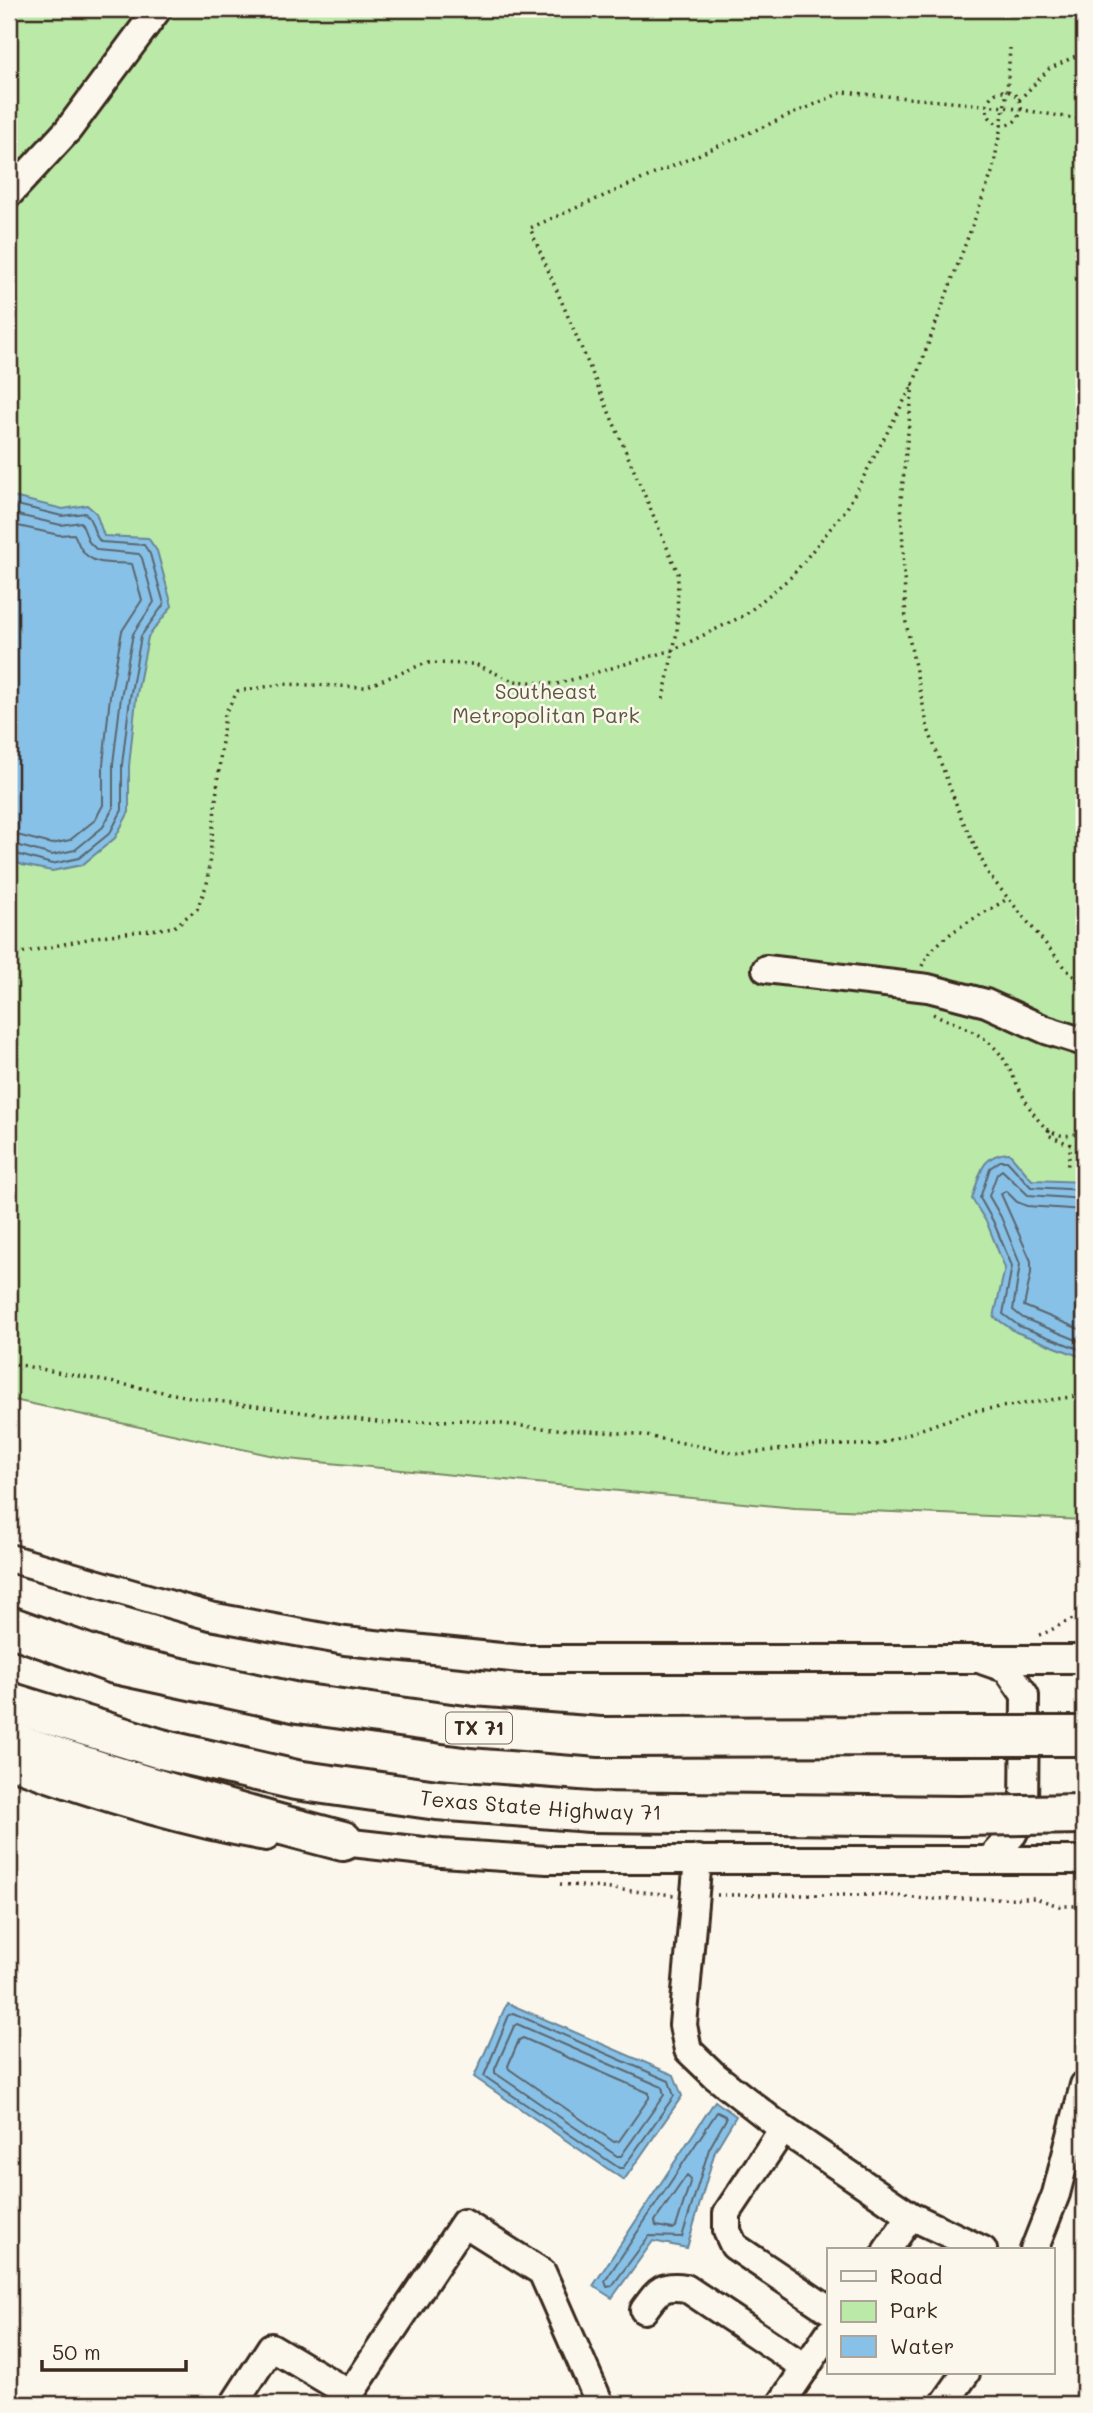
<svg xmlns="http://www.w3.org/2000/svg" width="1093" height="2413" font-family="Mali,sans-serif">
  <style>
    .green { fill: #bae9a8; stroke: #7a8a63; stroke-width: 2 }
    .water { fill: #88c1e7; stroke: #698597; stroke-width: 2 }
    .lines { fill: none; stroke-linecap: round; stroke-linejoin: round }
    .shore { stroke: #5a666e; stroke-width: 2 }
    .minor-casing { stroke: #3b2a1e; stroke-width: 32 }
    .highway-casing { stroke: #3b2a1e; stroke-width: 44 }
    .path { stroke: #3b2a1e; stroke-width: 3.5; stroke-dasharray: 2 5; stroke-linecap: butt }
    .minor { stroke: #fbf7ec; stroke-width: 26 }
    .highway { stroke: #fbf7ec; stroke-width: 38 }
    .highway-bridge-casing { stroke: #3b2a1e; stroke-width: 44; stroke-linecap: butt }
    .highway-bridge { stroke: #fbf7ec; stroke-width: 38 }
    .labels { text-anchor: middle; stroke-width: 5; stroke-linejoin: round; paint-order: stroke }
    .shield { fill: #fbf7ec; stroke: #75685c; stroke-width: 2 }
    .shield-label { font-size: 19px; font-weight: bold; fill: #3b2a1e }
    .park-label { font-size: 21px; fill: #5b5a40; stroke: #fbf7ec }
    .street-label { font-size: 21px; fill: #3b2a1e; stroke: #fbf7ec }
  </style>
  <rect width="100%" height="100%" fill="#fbf7ec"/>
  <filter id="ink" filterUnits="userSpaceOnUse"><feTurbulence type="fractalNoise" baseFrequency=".0143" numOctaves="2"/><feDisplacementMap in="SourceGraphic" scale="14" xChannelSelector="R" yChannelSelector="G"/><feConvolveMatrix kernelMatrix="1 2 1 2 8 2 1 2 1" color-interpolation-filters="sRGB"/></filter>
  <g filter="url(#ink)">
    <path class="green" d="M 9,9 L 1084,9 L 1084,1520 L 795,1508 L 288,1459 L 9,1399 Z"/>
    <g class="water">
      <path d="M 9,496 L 63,509 L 87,505 L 96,513 L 104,536 L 148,538 L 157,551 L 172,606 L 148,637 L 136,699 L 129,766 L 129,812 L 115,838 L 82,865 L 52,871 L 22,865 L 9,858 Z"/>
      <path d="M 1009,1153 L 1032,1180 L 1084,1182 L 1084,1358 L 1016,1332 L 994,1317 L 1005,1268 L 987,1223 L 972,1199 C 980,1176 980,1154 1009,1153 Z"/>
      <path d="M 507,2003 L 674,2075 L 682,2096 L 624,2180 L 474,2077 Z"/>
      <path d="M 715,2101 L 736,2116 L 715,2151 L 687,2248 L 653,2241 L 612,2298 L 593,2286 Z"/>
    </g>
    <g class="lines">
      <g class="shore">
        <path d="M 9,503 L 62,516 L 85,513 C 94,520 92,534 101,542 L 144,545 L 150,554 L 164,604 L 141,636 L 130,698 L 122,765 L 122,810 L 110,833 L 79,858 L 52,864 L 9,852"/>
        <path d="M 9,513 L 61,525 L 81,522 L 89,542 L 97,550 L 139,554 L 142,558 L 154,602 L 133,634 L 121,697 L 113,764 L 113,808 L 103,827 L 75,850 L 52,855 L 9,843"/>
        <path d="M 9,524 L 59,535 L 74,534 C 77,539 78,545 82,550 C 93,567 115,562 132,564 L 142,600 L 122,631 L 110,696 L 103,765 L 103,805 L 95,820 L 70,840 L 52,844 L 9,833"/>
        <path d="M 1084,1190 L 1031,1187 L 1007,1161 L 1000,1161 L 990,1168 L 980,1198 L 993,1221 L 1012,1266 L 1003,1314 L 1019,1326 L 1084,1351"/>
        <path d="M 1084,1199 L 1028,1195 L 1002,1170 L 997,1174 L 989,1196 L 1001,1217 L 1020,1264 L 1013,1310 L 1023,1318 L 1084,1343"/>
        <path d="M 1084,1210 L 1027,1206 L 1017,1202 L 1006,1191 L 1001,1194 L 1031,1261 L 1031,1273 L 1024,1306 L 1084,1331"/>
        <path d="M 513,2013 L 669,2081 L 674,2096 L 623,2168 L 619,2168 L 484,2076 L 509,2015 Z"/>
        <path d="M 517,2024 L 662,2087 L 664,2095 L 621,2156 L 617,2156 L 495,2073 L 495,2069 L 514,2026 Z"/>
        <path d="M 523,2038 L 649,2093 L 649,2098 L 619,2141 L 614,2142 L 509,2069 L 508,2066 L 519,2040 Z"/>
        <path d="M 717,2112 L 725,2116 L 726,2119 L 709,2149 L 682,2237 L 649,2236 L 612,2286 L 607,2287 L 605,2281 Z"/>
        <path d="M 687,2175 L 691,2179 L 676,2227 L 673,2229 L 656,2226 L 655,2221 Z"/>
      </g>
      <defs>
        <g id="minor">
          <path d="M 9,194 L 68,130 L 158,9"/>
          <path d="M 766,969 L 928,988 L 986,1003 L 1046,1030 L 1084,1042"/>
          <path d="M 9,1558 L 210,1616 L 345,1641 L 521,1659 L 1084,1659"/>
          <path d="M 984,1661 L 1007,1669 L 1025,1695 L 1024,1812 L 1013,1834 L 990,1860"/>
          <path d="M 9,1764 C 91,1794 180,1822 266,1837"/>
          <path d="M 325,1840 L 441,1853 L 547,1860 L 1084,1860"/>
          <path d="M 698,1859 L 683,2025 L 688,2050 L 715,2076 L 783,2129 L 911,2216 L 983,2250"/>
          <path d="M 783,2129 L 727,2213 L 727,2231 L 734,2246 L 829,2310"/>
          <path d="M 887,2250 L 911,2216"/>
          <path d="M 1034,2250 L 1056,2194 L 1084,2085"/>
          <path d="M 644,2310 C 658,2291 661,2284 686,2288 L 806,2368"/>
          <path d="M 234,2404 L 271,2347 L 350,2394 L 464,2223 L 542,2272 L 600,2404"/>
          <path d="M 781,2404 L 829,2333"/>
          <path d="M 944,2404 L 966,2373"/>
        </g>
        <g id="highway">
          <path d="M 9,1626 L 115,1664 L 298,1703 L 472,1727 L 600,1737 L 961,1736"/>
          <path id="s1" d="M 9,1702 L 161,1749 L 296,1780 L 437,1800 L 590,1812 L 959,1816"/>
          <path d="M 9,1741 C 119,1779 230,1812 343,1841"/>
        </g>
      </defs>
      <use href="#minor" class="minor-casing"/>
      <use href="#highway" class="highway-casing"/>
      <g class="path">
        <circle cx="1004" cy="108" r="17"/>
        <path d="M 1019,100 L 1049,69 L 1084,52"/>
        <path d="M 913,384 L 901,500 L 906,623 L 928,729 L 961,817 L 989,875 L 1068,971 L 1084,986"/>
        <path d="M 663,699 L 677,632 L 678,573 L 530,228 L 843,92 L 1005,107 L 1084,120"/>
        <path d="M 9,953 L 21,953 L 102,936 L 174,927 L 197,909 L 207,884 L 225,713 L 238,691 L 284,684 L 365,687 L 426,663 L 475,664 L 513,681 L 557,684 L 673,650 L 745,615 L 792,576 L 847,508 L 914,382 L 993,170 L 1007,92 L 1010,48"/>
        <path d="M 922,966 C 936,935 979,917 1007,899"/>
        <path d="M 933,1014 C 954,1023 978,1031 995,1048 C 1020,1072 1033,1156 1084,1131"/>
        <path d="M 1049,1130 L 1048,1135 L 1071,1145 L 1067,1169"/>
        <path d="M 9,1363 L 195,1398 L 384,1423 L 467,1420 L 539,1428 L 636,1434 L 740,1454 L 819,1445 L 876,1445 L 973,1411 L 1084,1395"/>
        <path d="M 1039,1635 C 1056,1630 1066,1618 1084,1617"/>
        <path d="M 560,1884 L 674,1895"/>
        <path d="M 717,1895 L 886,1895 L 926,1899 L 1035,1898 L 1059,1906 L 1084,1906"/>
      </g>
      <use href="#minor" class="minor"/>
      <use href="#highway" class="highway"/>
      <defs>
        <g id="highway-bridge">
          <path d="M 961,1736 L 1084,1736"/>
          <path d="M 959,1816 L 1084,1814"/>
        </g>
      </defs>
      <use href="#highway-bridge" class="highway-bridge-casing"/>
      <use href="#highway-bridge" class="highway-bridge"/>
    </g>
  </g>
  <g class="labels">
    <rect class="shield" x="446" y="1712.5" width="66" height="31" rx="5"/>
    <g class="shield-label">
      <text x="479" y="1735">TX 71</text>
    </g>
    <g class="park-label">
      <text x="546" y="699">Southeast<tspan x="546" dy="24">Metropolitan Park</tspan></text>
    </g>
    <g class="street-label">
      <text dy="7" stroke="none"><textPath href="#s1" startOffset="544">Texas State Highway 71</textPath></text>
    </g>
  </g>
  <rect width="1093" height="2413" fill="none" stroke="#fbf7ec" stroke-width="35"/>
  <rect x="18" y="18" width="1058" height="2378" fill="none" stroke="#3b2a1e" stroke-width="2.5" filter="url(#ink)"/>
  <rect x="827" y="2248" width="228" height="126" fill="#fbf7ec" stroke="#aea59a" stroke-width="2"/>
  <rect x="841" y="2271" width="35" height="10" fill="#fbf7ec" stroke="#aea59a" stroke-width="2"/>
  <text x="890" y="2284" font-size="21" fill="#3b2a1e">Road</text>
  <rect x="841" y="2301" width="35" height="21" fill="#bae9a8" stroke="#aea59a" stroke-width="2"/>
  <text x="890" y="2318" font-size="21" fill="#3b2a1e">Park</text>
  <rect x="841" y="2336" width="35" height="21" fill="#88c1e7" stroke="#aea59a" stroke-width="2"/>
  <text x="890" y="2354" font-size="21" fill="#3b2a1e">Water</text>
  <path d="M42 2360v10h144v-10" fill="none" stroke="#3b2a1e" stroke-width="3.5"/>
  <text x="52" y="2360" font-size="21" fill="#3b2a1e" stroke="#fbf7ec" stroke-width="5" paint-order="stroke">50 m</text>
</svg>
